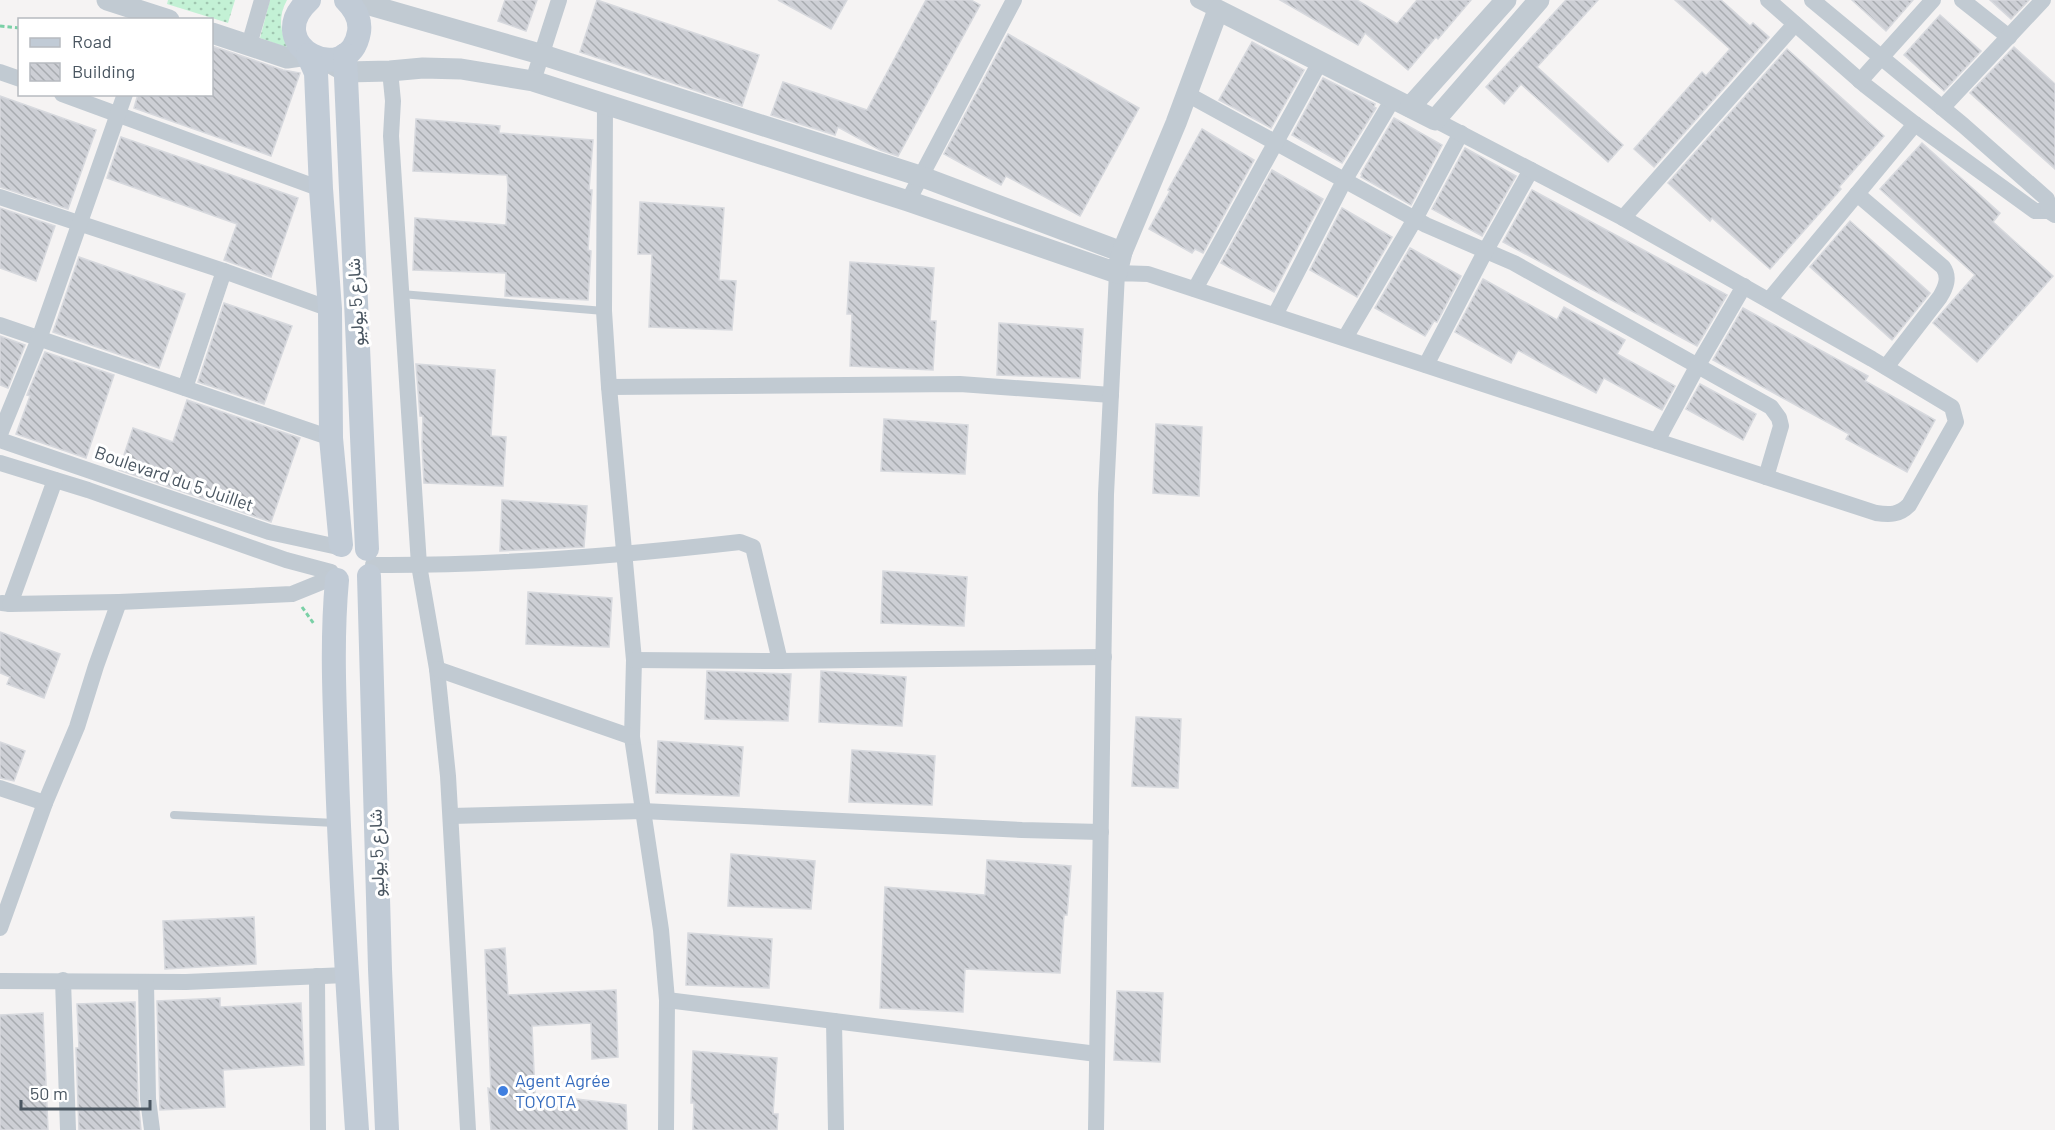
<svg xmlns="http://www.w3.org/2000/svg" width="2055" height="1130" font-family="Barlow,Vazirmatn,sans-serif">
  <style>
    .grass { fill: url(#grass-dots) }
    .building { fill: url(#building-back-hatch); stroke: #d7d9de; stroke-width: 1.5 }
    .lines { fill: none; stroke-linecap: round; stroke-linejoin: round }
    .path { stroke: #7ad0a6; stroke-width: 3; stroke-dasharray: 4.5 3; stroke-linecap: butt }
    .service { stroke: #c1cad2; stroke-width: 8 }
    .minor { stroke: #c1cad2; stroke-width: 16 }
    .tertiary { stroke: #c1cad2; stroke-width: 21 }
    .secondary { stroke: #c1cbd6; stroke-width: 24 }
    .shop-dot { fill: #3f7fe0; stroke: #fff; stroke-width: 2 }
    .labels { text-anchor: middle; stroke-width: 6; stroke-linejoin: round; paint-order: stroke }
    .street-label { font-size: 18px; fill: #4a5661; stroke: #fff }
    .shop-label { font-size: 18px; fill: #366cbe; stroke: #fff; text-anchor: start }
  </style>
  <defs>
    <pattern id="grass-dots" width="8" height="8" patternUnits="userSpaceOnUse" patternTransform="scale(1.5)"><rect width="8" height="8" fill="#c3f1d5"/><path d="M2 2h.1M6 6h.1" fill="none" stroke="#a0c6b0" stroke-width="1.8" stroke-linecap="round"/></pattern>
    <pattern id="building-back-hatch" width="6" height="6" patternUnits="userSpaceOnUse" patternTransform="scale(1.5)"><rect width="6" height="6" fill="#cdcfd5"/><path d="M-1 5l2 2M0 0l6 6M5-1l2 2" fill="none" stroke="#a8abb0"/></pattern>
  </defs>
  <rect width="100%" height="100%" fill="#f5f3f3"/>
  <g class="grass">
    <path d="M 168,0 L 235,0 L 228,23 L 167,4 Z"/>
    <path d="M 270,0 L 287,0 C 278,16 280,31 288,48 L 260,38 Z"/>
  </g>
  <g class="building">
    <path d="M 505,0 L 537,0 L 526,31 L 498,21 Z"/>
    <path d="M 597,0 L 759,55 L 742,106 L 580,52 Z"/>
    <path d="M 778,0 L 847,0 L 831,29 Z"/>
    <path d="M 926,0 L 971,0 L 980,5 L 898,156 L 880,150 L 838,127 L 835,135 L 771,115 L 783,82 L 867,110 Z"/>
    <path d="M 1280,0 L 1357,0 L 1397,24 L 1417,0 L 1471,0 L 1438,39 L 1436,37 L 1408,70 L 1365,33 L 1358,45 Z"/>
    <path d="M 1566,0 L 1598,0 L 1537,67 L 1623,145 L 1608,162 L 1521,84 L 1504,104 L 1486,87 Z"/>
    <path d="M 1675,0 L 1721,0 L 1750,26 L 1753,23 L 1769,37 L 1654,167 L 1634,149 L 1702,72 L 1706,76 L 1730,49 Z"/>
    <path d="M 1852,0 L 1913,0 L 1886,31 Z"/>
    <path d="M 1990,0 L 2029,0 L 2011,19 Z"/>
    <path d="M 1940,15 L 1981,51 L 1944,91 L 1904,55 Z"/>
    <path d="M 1008,34 L 1139,108 L 1080,216 L 1006,176 L 1001,185 L 944,154 Z"/>
    <path d="M 1252,42 L 1304,70 L 1271,128 L 1219,100 Z"/>
    <path d="M 212,46 L 283,70 L 300,73 L 271,156 L 134,108 L 138,94 L 212,94 Z"/>
    <path d="M 2014,47 L 2055,84 L 2055,169 L 1970,93 Z"/>
    <path d="M 1787,49 L 1884,136 L 1839,187 L 1841,189 L 1770,269 L 1712,218 L 1710,221 L 1668,183 Z"/>
    <path d="M 1323,78 L 1375,104 L 1374,107 L 1376,108 L 1342,163 L 1292,135 Z"/>
    <path d="M 0,96 L 96,130 L 68,209 L 0,187 Z"/>
    <path d="M 1394,118 L 1442,145 L 1411,205 L 1361,177 L 1362,175 L 1361,174 Z"/>
    <path d="M 416,119 L 500,126 L 499,133 L 593,140 L 589,190 L 592,190 L 588,250 L 591,251 L 588,300 L 505,296 L 506,273 L 413,270 L 415,218 L 506,225 L 508,186 L 507,175 L 413,171 Z"/>
    <path d="M 1202,129 L 1254,160 L 1203,253 L 1195,249 L 1192,253 L 1149,229 L 1170,191 L 1168,190 Z"/>
    <path d="M 121,137 L 298,198 L 271,277 L 224,260 L 237,224 L 107,178 Z"/>
    <path d="M 1922,143 L 2000,213 L 1993,222 L 2053,276 L 1977,362 L 1933,323 L 1975,275 L 1880,189 Z"/>
    <path d="M 1465,148 L 1516,176 L 1482,236 L 1432,209 Z"/>
    <path d="M 1272,170 L 1323,199 L 1274,292 L 1221,263 Z"/>
    <path d="M 1532,190 L 1727,295 L 1697,346 L 1503,242 Z"/>
    <path d="M 640,202 L 724,208 L 719,280 L 736,281 L 732,330 L 649,327 L 652,254 L 638,254 Z"/>
    <path d="M 0,208 L 55,226 L 36,281 L 0,268 Z"/>
    <path d="M 1342,208 L 1392,237 L 1357,297 L 1310,270 Z"/>
    <path d="M 1850,221 L 1930,293 L 1892,340 L 1810,267 Z"/>
    <path d="M 1410,248 L 1461,276 L 1437,322 L 1434,321 L 1425,336 L 1375,308 Z"/>
    <path d="M 79,257 L 185,294 L 159,368 L 53,332 Z"/>
    <path d="M 850,262 L 934,268 L 930,321 L 936,321 L 933,370 L 850,366 L 852,314 L 847,314 Z"/>
    <path d="M 1483,279 L 1557,320 L 1564,307 L 1625,340 L 1617,354 L 1675,386 L 1662,410 L 1604,378 L 1596,393 L 1518,350 L 1511,363 L 1455,332 Z"/>
    <path d="M 224,303 L 292,326 L 264,404 L 198,382 Z"/>
    <path d="M 1743,308 L 1868,376 L 1865,381 L 1935,420 L 1907,472 L 1846,439 L 1849,434 L 1713,360 Z"/>
    <path d="M 999,323 L 1083,329 L 1080,378 L 997,375 Z"/>
    <path d="M 0,336 L 25,345 L 8,388 L 0,385 Z"/>
    <path d="M 45,352 L 114,375 L 86,458 L 16,434 L 30,396 L 27,395 Z"/>
    <path d="M 416,364 L 495,370 L 491,436 L 506,437 L 503,486 L 424,483 L 422,443 L 423,416 L 420,416 Z"/>
    <path d="M 1700,384 L 1756,414 L 1743,440 L 1686,409 Z"/>
    <path d="M 187,400 L 300,438 L 271,522 L 119,470 L 133,428 L 173,442 Z"/>
    <path d="M 884,419 L 968,425 L 965,474 L 881,471 Z"/>
    <path d="M 1156,424 L 1202,427 L 1199,496 L 1153,493 Z"/>
    <path d="M 502,500 L 587,506 L 584,547 L 500,551 Z"/>
    <path d="M 883,571 L 967,577 L 964,626 L 881,623 Z"/>
    <path d="M 528,592 L 612,598 L 609,647 L 526,644 Z"/>
    <path d="M 0,632 L 60,654 L 44,698 L 7,684 L 10,677 L 0,673 Z"/>
    <path d="M 707,671 L 791,674 L 788,721 L 705,719 Z"/>
    <path d="M 821,671 L 906,677 L 902,726 L 819,722 Z"/>
    <path d="M 1136,717 L 1181,719 L 1178,788 L 1132,786 Z"/>
    <path d="M 658,741 L 743,747 L 739,796 L 656,793 Z"/>
    <path d="M 0,742 L 25,751 L 14,781 L 0,778 Z"/>
    <path d="M 852,750 L 935,756 L 932,805 L 849,802 Z"/>
    <path d="M 731,854 L 815,861 L 811,909 L 728,906 Z"/>
    <path d="M 987,860 L 1071,866 L 1067,915 L 1064,915 L 1060,973 L 965,969 L 963,1012 L 880,1008 L 885,887 L 985,895 Z"/>
    <path d="M 254,917 L 256,964 L 165,969 L 163,921 Z"/>
    <path d="M 688,933 L 772,939 L 769,988 L 686,985 Z"/>
    <path d="M 505,948 L 508,995 L 616,990 L 618,1057 L 592,1059 L 591,1023 L 532,1026 L 535,1094 L 626,1105 L 627,1130 L 491,1130 L 488,1088 L 491,1089 L 485,950 Z"/>
    <path d="M 1117,991 L 1163,993 L 1160,1062 L 1114,1060 Z"/>
    <path d="M 220,998 L 220,1007 L 301,1003 L 304,1065 L 223,1070 L 225,1107 L 160,1110 L 157,1001 Z"/>
    <path d="M 135,1002 L 138,1099 L 141,1130 L 79,1130 L 76,1048 L 79,1048 L 77,1004 Z"/>
    <path d="M 43,1013 L 48,1130 L 0,1130 L 0,1015 Z"/>
    <path d="M 693,1051 L 777,1058 L 773,1114 L 778,1114 L 777,1130 L 693,1130 L 694,1103 L 691,1103 Z"/>
  </g>
  <g class="lines">
    <g class="path">
      <path d="M 0,26 L 20,28"/>
      <path d="M 302,607 L 314,624"/>
    </g>
    <g class="service">
      <path d="M 401,294 L 604,311"/>
      <path d="M 174,815 L 335,823"/>
    </g>
    <g class="minor">
      <path d="M 1198,0 L 1218,10"/>
      <path d="M 1768,0 L 1866,86 L 1915,124 L 2035,211 L 2049,211 L 2055,215"/>
      <path d="M 1812,0 L 1963,125 L 2047,199 L 2049,211"/>
      <path d="M 1962,0 L 2009,37"/>
      <path d="M 249,45 L 262,0"/>
      <path d="M 390,71 L 393,101 L 391,136 L 419,565 L 437,669 L 448,776 L 468,1130"/>
      <path d="M 0,72 L 20,79"/>
      <path d="M 533,81 L 559,0"/>
      <path d="M 1860,81 L 1933,0"/>
      <path d="M 62,94 L 321,189"/>
      <path d="M 1187,94 L 1426,225 L 1514,263 L 1771,407 L 1779,418 L 1781,426 L 1766,477"/>
      <path d="M 605,104 L 604,311 L 609,387 L 634,660 L 632,737 L 661,930 L 667,1000 L 666,1130"/>
      <path d="M 1942,108 L 2043,0"/>
      <path d="M 1857,194 L 1943,267 C 1950,277 1946,287 1940,297 L 1886,367"/>
      <path d="M 0,197 L 224,271 L 330,309"/>
      <path d="M 908,201 L 1014,0"/>
      <path d="M 1623,218 L 1795,24"/>
      <path d="M 1195,289 L 1320,62"/>
      <path d="M 1769,300 L 1915,124"/>
      <path d="M 1275,315 L 1344,181 L 1393,99"/>
      <path d="M 0,325 L 331,438"/>
      <path d="M 1345,338 L 1415,219 L 1461,133"/>
      <path d="M 1426,365 L 1486,250 L 1531,170"/>
      <path d="M 609,387 L 960,384 L 1111,395"/>
      <path d="M 185,388 L 224,271"/>
      <path d="M 0,434 L 39,339 L 125,94"/>
      <path d="M 0,440 L 269,532 L 338,547"/>
      <path d="M 1657,441 L 1698,365 L 1744,286"/>
      <path d="M 0,463 L 88,490 L 286,560 L 331,572"/>
      <path d="M 373,565 C 495,566 618,556 740,542 L 753,547 L 780,661"/>
      <path d="M 119,602 L 292,594 L 334,577"/>
      <path d="M 2,603 L 10,604 L 55,480"/>
      <path d="M 634,660 L 780,661 L 1104,657"/>
      <path d="M 437,669 L 632,737"/>
      <path d="M 0,788 L 45,803"/>
      <path d="M 451,816 L 643,811 L 1022,830 L 1101,832"/>
      <path d="M 0,928 L 45,803 L 77,727 L 96,666 L 119,602 L 10,604"/>
      <path d="M 317,976 L 318,1130"/>
      <path d="M 63,980 L 68,1130"/>
      <path d="M 0,981 L 186,982 L 346,975"/>
      <path d="M 146,982 L 148,1099 L 152,1130"/>
      <path d="M 667,1000 L 1097,1054"/>
      <path d="M 834,1021 L 836,1130"/>
      <path d="M 1096,1130 L 1106,494 L 1117,273 L 1148,274 L 1876,513 C 1890,515 1899,515 1909,505 L 1956,422 L 1952,407 L 1872,359 L 1623,218 L 1435,120"/>
    </g>
    <g class="tertiary">
      <path d="M 107,0 L 169,20"/>
      <path d="M 352,0 L 540,54 L 920,176 L 1122,252"/>
      <path d="M 212,33 L 287,58 L 308,55"/>
      <path d="M 332,64 L 346,72 L 390,71 L 423,68 L 461,69 L 533,81 L 908,201 L 1117,273 L 1122,252 L 1176,123 L 1218,10 L 1435,120 L 1539,0"/>
      <path d="M 1410,107 L 1506,0"/>
    </g>
    <g class="secondary">
      <path d="M 309,0 C 259,46 349,90 359,32 C 361,19 355,9 346,0"/>
      <path d="M 308,55 L 316,73 L 321,189 L 330,309 L 331,438 L 341,545"/>
      <path d="M 345,55 L 367,549"/>
      <path d="M 369,576 L 380,969 L 387,1130"/>
      <path d="M 337,580 C 331,645 335,710 337,775 C 341,894 349,1012 357,1130"/>
    </g>
  </g>
  <circle class="shop-dot" cx="503" cy="1091" r="6"/>
  <g class="labels">
    <g class="street-label">
      <text transform="translate(356 302) rotate(-93)" y="6">شارع 5 يوليو</text>
      <text transform="translate(174 479) rotate(19)" y="6">Boulevard du 5 Juillet</text>
      <text transform="translate(377 853) rotate(-92)" y="6">شارع 5 يوليو</text>
    </g>
    <g class="shop-label">
      <text x="515" y="1087">Agent Agrée<tspan x="515" dy="21">TOYOTA</tspan></text>
    </g>
  </g>
  <rect x="18" y="18" width="195" height="78" fill="#ffffff" stroke="#b7bbc0" stroke-width="1.5"/>
  <rect x="30" y="38" width="30" height="9" fill="#c1cbd6" stroke="#b7bbc0" stroke-width="1.5"/>
  <text x="72" y="48" font-size="18" fill="#4a5661">Road</text>
  <rect x="30" y="63" width="30" height="18" fill="url(#building-back-hatch)" stroke="#b7bbc0" stroke-width="1.5"/>
  <text x="72" y="78" font-size="18" fill="#4a5661">Building</text>
  <path d="M21 1100v9h129v-9" fill="none" stroke="#4a5661" stroke-width="3"/>
  <text x="30" y="1100" font-size="18" fill="#4a5661" stroke="#ffffff" stroke-width="4.5" paint-order="stroke">50 m</text>
</svg>
